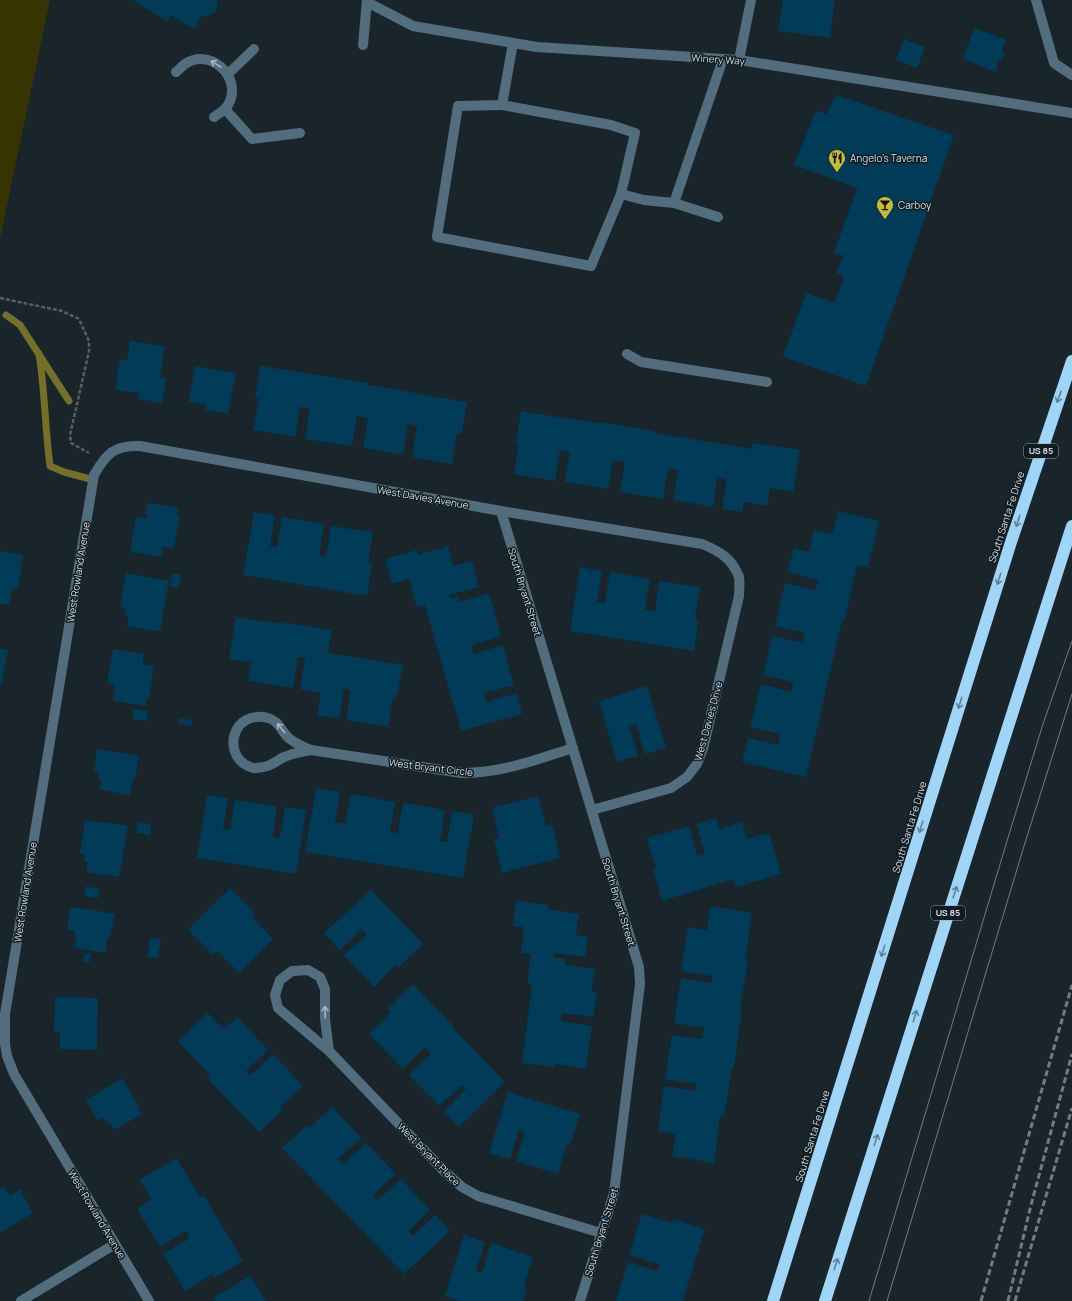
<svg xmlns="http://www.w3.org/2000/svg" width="1072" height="1301" font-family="Manrope,sans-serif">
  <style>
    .green { fill: #383401 }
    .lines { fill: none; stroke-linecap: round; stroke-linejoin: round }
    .stream { stroke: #756f28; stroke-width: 7 }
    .building { fill: #003c58 }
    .path { stroke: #555f65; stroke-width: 2.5; stroke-dasharray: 4 2; stroke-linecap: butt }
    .minor { stroke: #526d7e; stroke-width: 10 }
    .highway { stroke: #9fd5f7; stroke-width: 12 }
    .tram { stroke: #727b81; stroke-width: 1 }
    .rail { stroke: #727b81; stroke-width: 3; stroke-dasharray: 6 3; stroke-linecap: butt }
    .oneway { stroke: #a8b6c0 }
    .oneway2 { stroke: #5f8197 }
    .labels { text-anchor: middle; stroke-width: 3; stroke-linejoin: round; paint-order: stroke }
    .shield { fill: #101b21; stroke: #9ba4a9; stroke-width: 1 }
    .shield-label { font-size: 9px; font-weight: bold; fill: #d6dee3 }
    .street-label { font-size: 10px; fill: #d6dee3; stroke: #101b21 }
    .poi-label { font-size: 10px; fill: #d6dee3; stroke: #101b21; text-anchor: start }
  </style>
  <rect width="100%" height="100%" fill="#19242b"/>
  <path class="green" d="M 0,0 L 50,0 L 0,239 Z"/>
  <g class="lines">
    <g class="stream">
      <path d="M 6,315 L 20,325 L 69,401"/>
      <path d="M 39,354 C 45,391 45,429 50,466 L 64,472 L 94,480"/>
    </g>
  </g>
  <g class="building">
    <path d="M 135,0 L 217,0 L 218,4 L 216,10 L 214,13 L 207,16 L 202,16 L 195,29 L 170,15 L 168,22 L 134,1 Z"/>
    <path d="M 783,0 L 835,0 L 830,38 L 778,31 Z"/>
    <path d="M 974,28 L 1006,40 L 1002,51 L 1005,53 L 1002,60 L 999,60 L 995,72 L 963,59 Z"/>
    <path d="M 904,39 L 925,47 L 917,68 L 896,60 Z"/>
    <path d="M 836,95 L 954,135 L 866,386 L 783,357 L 806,293 L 835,303 L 844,276 L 836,273 L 843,256 L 834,253 L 857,188 L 794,165 L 816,111 L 827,114 Z"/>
    <path d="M 130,341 L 165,346 L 160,378 L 166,379 L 162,403 L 138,399 L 139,393 L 115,390 L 120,359 L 127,361 Z"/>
    <path d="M 195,366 L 236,373 L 228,414 L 205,410 L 206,405 L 189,402 Z"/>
    <path d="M 260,366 L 369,383 L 368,385 L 467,402 L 462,433 L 457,433 L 452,464 L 412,457 L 417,426 L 408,424 L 403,455 L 363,448 L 368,418 L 357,416 L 352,446 L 305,439 L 310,408 L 300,407 L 295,437 L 253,430 L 259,399 L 255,398 Z"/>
    <path d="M 521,411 L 596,423 L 596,422 L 624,426 L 654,431 L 654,433 L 752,449 L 753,443 L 800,450 L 793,492 L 770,488 L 767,506 L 744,502 L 742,512 L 722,509 L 727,479 L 717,477 L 713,507 L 673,500 L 678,470 L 668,468 L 663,499 L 620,492 L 625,462 L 613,460 L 608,489 L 565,482 L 570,452 L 560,450 L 555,481 L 514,474 L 519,443 L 516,442 Z"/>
    <path d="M 149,503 L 179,508 L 177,515 L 180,516 L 174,548 L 163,546 L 161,557 L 130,552 L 136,517 L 147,519 L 147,514 L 145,514 L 147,504 L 149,504 Z"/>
    <path d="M 838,511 L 879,521 L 868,567 L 857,565 L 844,622 L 842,621 L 836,646 L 806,777 L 742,762 L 748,738 L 778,745 L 780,734 L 750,727 L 761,684 L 791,692 L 792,688 L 793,682 L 763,675 L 772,636 L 803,643 L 805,633 L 775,626 L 785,583 L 815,590 L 817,585 L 818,580 L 788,572 L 794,548 L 809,552 L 814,530 L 832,534 Z"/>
    <path d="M 254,512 L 275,515 L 270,546 L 277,547 L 282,517 L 324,524 L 319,555 L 326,556 L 331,526 L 373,532 L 368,563 L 372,564 L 367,596 L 243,575 Z"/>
    <path d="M 448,546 L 453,566 L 472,561 L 479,587 L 449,595 L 450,598 L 458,596 L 459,602 L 489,593 L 501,636 L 471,645 L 474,654 L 503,645 L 514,685 L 484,693 L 487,702 L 517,693 L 522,714 L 461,731 L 425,605 L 417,607 L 409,579 L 392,584 L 385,559 L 417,550 L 418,555 Z"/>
    <path d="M 0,551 L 23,555 L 18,589 L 12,588 L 9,605 L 0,603 Z"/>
    <path d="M 580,567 L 602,571 L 597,602 L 605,603 L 610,572 L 650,579 L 645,610 L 655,611 L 659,581 L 700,587 L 695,618 L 699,619 L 694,651 L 570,631 Z"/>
    <path d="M 126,573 L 169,581 L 160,632 L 127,626 L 129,616 L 125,616 L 126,609 L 120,608 Z"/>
    <path d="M 172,573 L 181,575 L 178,588 L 170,586 Z"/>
    <path d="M 236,617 L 282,624 L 282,622 L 332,630 L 328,653 L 403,665 L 397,697 L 393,697 L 388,727 L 346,720 L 351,690 L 344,688 L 339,719 L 317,715 L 321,693 L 300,689 L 305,658 L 298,657 L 293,688 L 248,681 L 251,663 L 229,659 Z"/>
    <path d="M 0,648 L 8,650 L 1,686 L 0,686 Z"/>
    <path d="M 113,649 L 144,654 L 142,664 L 154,666 L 149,698 L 147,698 L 145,706 L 116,701 L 116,700 L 113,700 L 115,690 L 113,689 L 114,684 L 107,683 Z"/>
    <path d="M 647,686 L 666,748 L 645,754 L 636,724 L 629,726 L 638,756 L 617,762 L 599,701 Z"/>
    <path d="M 133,709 L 148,711 L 147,721 L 132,719 Z"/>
    <path d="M 179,718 L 192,720 L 191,726 L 178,723 Z"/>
    <path d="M 97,749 L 139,756 L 135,779 L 133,779 L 130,795 L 101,790 L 101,789 L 99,789 L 101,779 L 98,779 L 99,773 L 94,772 Z"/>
    <path d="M 316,788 L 340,792 L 335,822 L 345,824 L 351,794 L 395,802 L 390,832 L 398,833 L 403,803 L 445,810 L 440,841 L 443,842 L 447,842 L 452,811 L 474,815 L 463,878 L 305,852 Z"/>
    <path d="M 207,795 L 228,798 L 223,829 L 230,830 L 235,800 L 277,806 L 273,837 L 280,838 L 285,807 L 306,810 L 296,874 L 197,858 Z"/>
    <path d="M 538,796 L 546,826 L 552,824 L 560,858 L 502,873 L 494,839 L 499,838 L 492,808 Z"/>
    <path d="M 717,818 L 719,829 L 742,822 L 747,839 L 769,833 L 781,874 L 736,887 L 734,879 L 662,901 L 653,869 L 656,868 L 647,838 L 689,826 L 697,856 L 705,854 L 696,824 Z"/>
    <path d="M 85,820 L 128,826 L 119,877 L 86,872 L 88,862 L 84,862 L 85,855 L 80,853 Z"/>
    <path d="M 138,822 L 151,824 L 150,835 L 136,833 Z"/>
    <path d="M 86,886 L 99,889 L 98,898 L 84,896 Z"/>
    <path d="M 230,888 L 255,913 L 252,917 L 273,939 L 239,973 L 217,951 L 213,955 L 188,930 Z"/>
    <path d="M 371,890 L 423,944 L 398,968 L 396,965 L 374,987 L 344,955 L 367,934 L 364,932 L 362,929 L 340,950 L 324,933 Z"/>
    <path d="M 516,901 L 549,905 L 548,909 L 579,914 L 576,935 L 588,936 L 585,957 L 554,953 L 553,957 L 566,959 L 565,965 L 595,969 L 591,992 L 597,993 L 593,1017 L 562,1013 L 561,1021 L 592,1026 L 586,1069 L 555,1064 L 554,1067 L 522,1063 L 532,984 L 527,983 L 531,954 L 521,953 L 524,927 L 513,926 Z"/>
    <path d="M 710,906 L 752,913 L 745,959 L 748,959 L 740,1009 L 742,1009 L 734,1068 L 732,1068 L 724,1117 L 720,1116 L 714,1163 L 672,1156 L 676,1134 L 658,1131 L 664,1086 L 695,1091 L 696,1084 L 665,1079 L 672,1035 L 702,1039 L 704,1028 L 674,1023 L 681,978 L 711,983 L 712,976 L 681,971 L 688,927 L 707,930 Z"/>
    <path d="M 71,907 L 75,908 L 75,907 L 115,914 L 110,937 L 108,937 L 105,953 L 75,948 L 76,946 L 74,946 L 76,937 L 74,936 L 75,931 L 67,929 Z"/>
    <path d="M 150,938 L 161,939 L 158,959 L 147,957 Z"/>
    <path d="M 84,953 L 91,954 L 89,963 L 83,962 Z"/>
    <path d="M 413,984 L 453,1026 L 452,1027 L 505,1082 L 459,1127 L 444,1111 L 466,1089 L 463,1087 L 462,1085 L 439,1106 L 409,1075 L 431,1054 L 425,1047 L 403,1069 L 369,1034 L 391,1012 L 388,1009 Z"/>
    <path d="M 55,997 L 98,998 L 97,1050 L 60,1049 L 60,1032 L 54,1032 Z"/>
    <path d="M 208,1013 L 224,1029 L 237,1017 L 268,1050 L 246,1071 L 250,1076 L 273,1054 L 303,1086 L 280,1107 L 283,1110 L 259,1132 L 207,1078 L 210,1075 L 178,1041 Z"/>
    <path d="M 122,1078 L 139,1106 L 137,1107 L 142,1114 L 116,1129 L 115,1128 L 113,1128 L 108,1121 L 106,1122 L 103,1117 L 98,1121 L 86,1100 Z"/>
    <path d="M 508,1092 L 580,1114 L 570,1145 L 567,1144 L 558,1174 L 516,1161 L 525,1132 L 519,1130 L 510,1160 L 489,1153 Z"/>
    <path d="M 332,1107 L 361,1138 L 338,1159 L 343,1164 L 366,1143 L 396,1174 L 373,1195 L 378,1200 L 401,1179 L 430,1210 L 408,1231 L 413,1236 L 435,1215 L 450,1231 L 404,1274 L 282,1148 L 306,1126 L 309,1128 Z"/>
    <path d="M 176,1158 L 201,1198 L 204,1196 L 243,1261 L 214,1278 L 212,1274 L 185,1291 L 163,1254 L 190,1238 L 188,1235 L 186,1231 L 160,1247 L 137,1209 L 152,1199 L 140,1180 Z"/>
    <path d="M 4,1187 L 10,1196 L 20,1189 L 33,1213 L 0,1233 L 0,1189 Z"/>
    <path d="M 642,1214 L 672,1223 L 673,1219 L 705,1229 L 683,1301 L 616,1301 L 628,1262 L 657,1271 L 659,1267 L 659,1264 L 629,1255 Z"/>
    <path d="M 464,1235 L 485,1242 L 476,1271 L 482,1273 L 491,1243 L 533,1257 L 524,1286 L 527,1287 L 523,1301 L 460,1301 L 445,1296 Z"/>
    <path d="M 250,1276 L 266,1301 L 216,1301 L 214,1297 Z"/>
  </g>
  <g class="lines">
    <path class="path" d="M 0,298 L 62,311 L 79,319 L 89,341 L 89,351 L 70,435 L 71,443 L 89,453"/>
    <g class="minor">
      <path d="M 1036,0 L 1054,63 L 1072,75"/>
      <path d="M 367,2 L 413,26 L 537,47 L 739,60 L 1072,113"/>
      <path d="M 513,43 L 502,105 L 458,106 L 437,237 L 591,266 L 621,194 L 644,200 L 674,203 L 718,217"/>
      <path d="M 363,45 L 367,0"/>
      <path d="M 739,60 L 751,0"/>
      <path d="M 176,72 C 179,70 182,66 185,64 C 214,45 248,85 224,110 C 221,112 217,115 214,117"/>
      <path d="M 228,74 L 254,49"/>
      <path d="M 502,105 L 611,125 L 635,133 L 621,194"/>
      <path d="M 225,109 L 252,139 L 300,133"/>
      <path d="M 674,203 L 723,59"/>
      <path d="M 627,354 L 641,362 L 767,382"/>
      <path d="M 501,511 L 639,967 L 640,984 L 614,1193 L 580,1301"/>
      <path d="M 311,750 C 302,752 293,753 284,757 C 273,763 271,767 256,768 C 253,769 251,767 248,766 C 222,754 232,709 268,718 C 280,721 281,732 290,739 C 296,744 304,747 311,750 L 462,773 C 502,773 535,760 573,748"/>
      <path d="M 329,1051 L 325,1019 L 325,989 L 320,977 L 308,970 L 292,971 L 280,980 L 275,995 L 278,1008 L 329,1051 L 443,1170 L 462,1187 L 478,1196 L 601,1233"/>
      <path d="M 21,1301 L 115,1244"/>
      <path d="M 149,1301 L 14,1074 L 7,1056 L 5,1044 L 5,1014 L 94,475 C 106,454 114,445 140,446 L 501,511 L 702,544 C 719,551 732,558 739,577 C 740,582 739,590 739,596 L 703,749 L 697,764 L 687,777 L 671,788 L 592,810"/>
    </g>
    <g class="highway">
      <path d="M 773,1301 L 1011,542 L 1072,361"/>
      <path d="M 825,1301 L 1072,526"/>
    </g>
    <g class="tram">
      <path d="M 869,1301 L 1007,841 L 1043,724 L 1072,641"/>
      <path d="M 887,1301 L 1024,846 L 1072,694"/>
    </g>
    <g class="rail">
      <path d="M 981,1301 L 1072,985"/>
      <path d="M 1008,1301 L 1031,1205 L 1072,1054"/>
      <path d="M 1015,1301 L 1072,1108"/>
    </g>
  </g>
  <defs><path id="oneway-shaft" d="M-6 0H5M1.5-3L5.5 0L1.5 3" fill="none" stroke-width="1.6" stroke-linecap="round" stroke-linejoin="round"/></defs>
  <g class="oneway">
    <use href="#oneway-shaft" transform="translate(216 64) rotate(-149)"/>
    <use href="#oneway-shaft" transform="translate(281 728) rotate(-129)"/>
    <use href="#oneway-shaft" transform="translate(325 1012) rotate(-91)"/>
  </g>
  <g class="oneway2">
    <use href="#oneway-shaft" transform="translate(1059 397) rotate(110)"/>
    <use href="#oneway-shaft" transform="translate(1018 521) rotate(108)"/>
    <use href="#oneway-shaft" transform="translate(999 579) rotate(107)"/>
    <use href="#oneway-shaft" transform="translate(960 703) rotate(107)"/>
    <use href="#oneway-shaft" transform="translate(921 827) rotate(107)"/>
    <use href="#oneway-shaft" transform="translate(955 892) rotate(-72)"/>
    <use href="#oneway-shaft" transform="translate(883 951) rotate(107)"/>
    <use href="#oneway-shaft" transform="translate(915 1016) rotate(-72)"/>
    <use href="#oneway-shaft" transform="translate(876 1140) rotate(-72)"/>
    <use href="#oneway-shaft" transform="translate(836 1264) rotate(-72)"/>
  </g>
  <defs>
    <symbol id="restaurant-pin" viewBox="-11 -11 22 30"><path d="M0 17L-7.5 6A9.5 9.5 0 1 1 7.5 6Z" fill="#c6bc3c" stroke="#101b21"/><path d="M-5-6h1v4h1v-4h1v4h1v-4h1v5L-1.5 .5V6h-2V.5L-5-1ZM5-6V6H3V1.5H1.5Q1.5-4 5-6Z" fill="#111"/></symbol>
    <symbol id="bar-pin" viewBox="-11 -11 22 30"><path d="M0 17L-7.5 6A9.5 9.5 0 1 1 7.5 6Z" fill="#c6bc3c" stroke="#101b21"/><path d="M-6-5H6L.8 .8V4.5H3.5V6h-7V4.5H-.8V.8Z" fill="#111"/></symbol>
  </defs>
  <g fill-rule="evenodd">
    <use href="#restaurant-pin" x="827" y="148" width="20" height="27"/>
    <use href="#bar-pin" x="875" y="195" width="20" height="27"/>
  </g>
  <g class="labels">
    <g class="shield">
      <rect x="1024" y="444" width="34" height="14" rx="3"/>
      <rect x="931" y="906" width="34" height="14" rx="3"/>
    </g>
    <g class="shield-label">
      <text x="1041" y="454">US 85</text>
      <text x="948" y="916">US 85</text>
    </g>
    <g class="street-label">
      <text transform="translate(718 59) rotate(4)" y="4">Winery Way</text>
      <text transform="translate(423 497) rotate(10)" y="4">West Davies Avenue</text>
      <text transform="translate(1006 517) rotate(-72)" y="4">South Santa Fe Drive</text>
      <text transform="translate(78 572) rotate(-81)" y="4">West Rowland Avenue</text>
      <text transform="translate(525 592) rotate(73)" y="4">South Bryant Street</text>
      <text transform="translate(708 721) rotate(-75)" y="4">West Davies Drive</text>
      <text transform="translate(431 767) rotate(7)" y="4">West Bryant Circle</text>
      <text transform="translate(909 827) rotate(-73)" y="4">South Santa Fe Drive</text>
      <text transform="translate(25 892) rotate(-81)" y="4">West Rowland Avenue</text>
      <text transform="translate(619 902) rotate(73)" y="4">South Bryant Street</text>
      <text transform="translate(812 1136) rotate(-73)" y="4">South Santa Fe Drive</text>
      <text transform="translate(429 1154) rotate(45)" y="4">West Bryant Place</text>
      <text transform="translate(97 1214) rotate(59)" y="4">West Rowland Avenue</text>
      <text transform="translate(601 1232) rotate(-73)" y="4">South Bryant Street</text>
    </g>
    <g class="poi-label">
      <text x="850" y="162">Angelo's Taverna</text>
      <text x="898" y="209">Carboy</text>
    </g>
  </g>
</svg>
